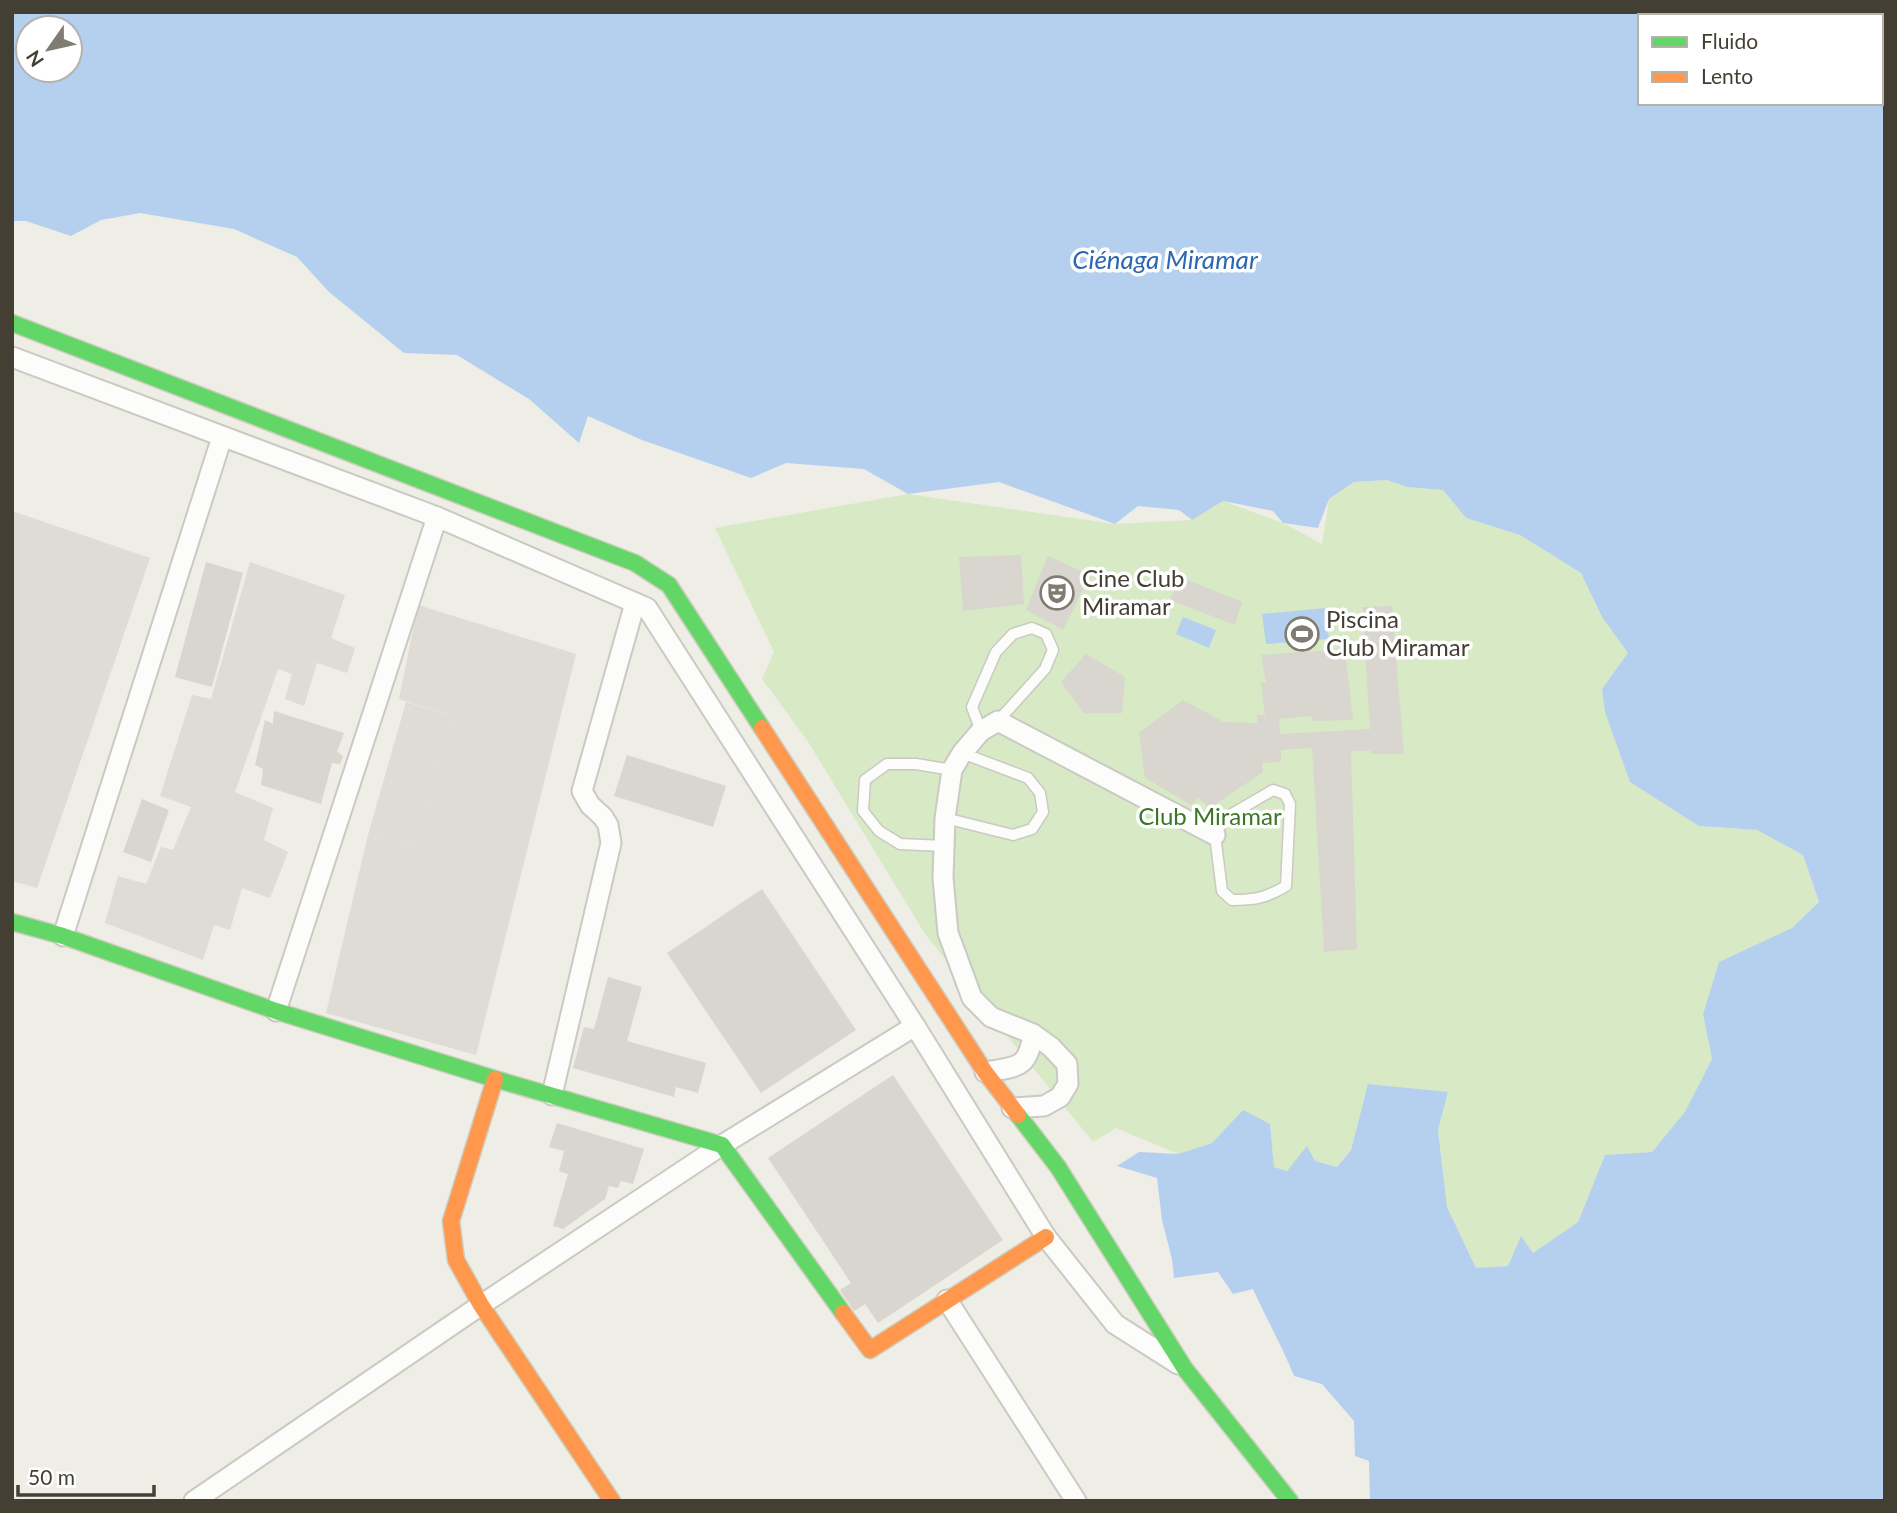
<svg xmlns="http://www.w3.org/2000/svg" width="1897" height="1513" font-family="Lato,sans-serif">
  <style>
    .industrial { fill: #dedcd4 }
    .green { fill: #d7eac5 }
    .parking { fill: #dddcd6 }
    .water { fill: #b5d0ee; fill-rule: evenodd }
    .building { fill: #d8d6cf }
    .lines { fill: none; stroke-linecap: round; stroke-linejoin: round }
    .lane-casing { stroke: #cac9c2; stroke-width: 13 }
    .street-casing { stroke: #cac9c2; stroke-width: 23 }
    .fast-casing { stroke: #ceccbd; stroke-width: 19 }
    .slow-casing { stroke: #ceccbd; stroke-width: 19 }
    .lane { stroke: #fcfcfb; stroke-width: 10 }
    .street { stroke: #fcfcfb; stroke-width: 19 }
    .fast { stroke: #63d668; stroke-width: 16 }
    .slow { stroke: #ff974d; stroke-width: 16 }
    .labels { text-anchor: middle; stroke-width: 7; stroke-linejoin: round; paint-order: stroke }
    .poi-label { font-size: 24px; fill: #443f33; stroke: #fff; text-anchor: start }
    .park-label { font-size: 24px; fill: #3a7626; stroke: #fff }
    .water-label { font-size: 26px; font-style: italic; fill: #2b68b1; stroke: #fff }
  </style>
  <rect width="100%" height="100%" fill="#eeede6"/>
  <g class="industrial">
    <path d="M 12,511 L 150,558 L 37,888 L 12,881 Z"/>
    <path d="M 250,562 L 345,595 L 331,638 L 355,648 L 347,673 L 317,663 L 304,706 L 285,699 L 292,674 L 278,669 L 235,792 L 273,808 L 264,840 L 288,852 L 270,898 L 242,888 L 230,930 L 214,925 L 203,960 L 105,923 L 118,876 L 146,884 L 161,847 L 173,850 L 191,807 L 160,796 L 192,695 L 211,699 Z"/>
    <path d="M 418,605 L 576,654 L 476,1055 L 326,1013 L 368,835 L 413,846 L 452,716 L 399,699 Z"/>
  </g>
  <path class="green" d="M 1387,480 L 1407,487 L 1443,490 L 1466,518 L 1520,535 L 1581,573 L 1602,617 L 1629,653 L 1699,826 L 1757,830 L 1803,855 L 1819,903 L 1792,928 L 1719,963 L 1703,1013 L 1712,1059 L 1685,1113 L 1652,1152 L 1605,1155 L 1578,1222 L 1533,1253 L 1521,1237 L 1508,1266 L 1476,1268 L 1447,1207 L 1438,1129 L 1448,1093 L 1369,1084 L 1351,1150 L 1337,1167 L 1315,1161 L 1287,1171 L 1274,1167 L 1270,1124 L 1178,1154 L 1116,1128 L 1093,1142 L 925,934 L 807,740 L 762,679 L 774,652 L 715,528 L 908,494 L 1115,524 L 1192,520 L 1223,501 L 1283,523 L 1322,544 L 1329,499 L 1354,482 Z"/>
  <path class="parking" d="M 406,702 L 452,716 L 413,846 L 368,835 Z"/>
  <g class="water">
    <path d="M 12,12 L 1766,12 L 1767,16 L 1640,16 L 1640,103 L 1881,103 L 1881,91 L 1885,90 L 1885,1501 L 1370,1501 L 1369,1461 L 1355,1456 L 1354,1421 L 1322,1384 L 1294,1376 C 1282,1346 1266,1318 1253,1289 L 1233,1294 L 1218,1272 L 1174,1278 L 1172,1259 L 1162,1220 L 1157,1178 L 1117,1166 L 1139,1152 L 1178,1154 L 1212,1143 L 1243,1110 L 1270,1124 L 1274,1167 L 1287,1171 L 1307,1146 L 1315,1161 L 1337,1167 L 1351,1150 L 1368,1084 L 1448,1092 L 1438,1130 L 1447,1207 L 1476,1268 L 1508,1266 L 1521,1236 L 1533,1253 L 1578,1222 L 1605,1155 L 1652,1152 L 1685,1112 L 1712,1059 L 1703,1014 L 1719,962 L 1792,928 L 1819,902 L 1803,855 L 1757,830 L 1699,826 L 1630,782 L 1605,712 L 1602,689 L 1628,653 L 1602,617 L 1581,573 L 1520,535 L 1466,518 L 1443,490 L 1407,487 L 1387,480 L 1354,482 L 1329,499 L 1318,528 L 1283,523 L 1273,511 L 1223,501 L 1192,520 L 1179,510 L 1138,506 L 1115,524 L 999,482 L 908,494 L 864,469 L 786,463 L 751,478 L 642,440 L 588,416 L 579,443 L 529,399 L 457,355 L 404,353 L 329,292 L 297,257 L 234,229 L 140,213 L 101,220 L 71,236 L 26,221 L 12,221 ZM 28,28 L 70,28 L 70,70 L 28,70 Z"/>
    <path d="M 1326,608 L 1329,639 L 1266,644 L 1262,614 Z"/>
    <path d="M 1183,617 L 1216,630 L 1209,648 L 1176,634 Z"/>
  </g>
  <g class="building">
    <path d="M 1021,555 L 1024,604 L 963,611 L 959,557 Z"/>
    <path d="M 1048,556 L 1090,575 L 1063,630 L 1026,610 Z"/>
    <path d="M 206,562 L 243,573 L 212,687 L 175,677 Z"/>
    <path d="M 1180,577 L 1242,602 L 1235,625 L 1170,600 Z"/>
    <path d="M 1392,606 L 1404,754 L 1371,754 L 1371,751 L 1351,751 L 1357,949 L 1324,952 L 1312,748 L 1281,750 L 1281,762 L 1262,763 L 1263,772 L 1210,808 L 1198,798 L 1191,805 L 1145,778 L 1139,733 L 1183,700 L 1224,722 L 1257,723 L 1257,715 L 1265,715 L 1261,683 L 1266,682 L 1261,655 L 1345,649 L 1353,720 L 1313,721 L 1312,716 L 1279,719 L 1280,734 L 1370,729 L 1362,607 Z"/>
    <path d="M 1086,654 L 1125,677 L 1122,713 L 1084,713 L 1061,682 Z"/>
    <path d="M 274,711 L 344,733 L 337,752 L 343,756 L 340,764 L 332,763 L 321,804 L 261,785 L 263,769 L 255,765 L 265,720 L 273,724 Z"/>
    <path d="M 627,755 L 726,786 L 713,827 L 614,796 Z"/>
    <path d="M 142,799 L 169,810 L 151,862 L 123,852 Z"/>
    <path d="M 762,889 L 856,1030 L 761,1093 L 667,953 Z"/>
    <path d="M 608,977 L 642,987 L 627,1041 L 706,1063 L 698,1093 L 676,1087 L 674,1097 L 573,1068 L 584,1027 L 594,1029 Z"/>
    <path d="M 893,1075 L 1003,1240 L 878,1323 L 865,1304 L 854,1311 L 840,1290 L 851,1283 L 768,1158 Z"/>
    <path d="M 557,1123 L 644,1149 L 633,1184 L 621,1181 L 618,1188 L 609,1186 L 605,1199 L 563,1229 L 553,1226 L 568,1174 L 559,1171 L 564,1151 L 549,1147 Z"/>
  </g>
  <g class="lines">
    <defs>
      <g id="lane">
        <path d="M 981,731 L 972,707 L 996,652 L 1013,634 L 1032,628 L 1046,634 L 1053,650 L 1045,669 L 998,721"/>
        <path d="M 1273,790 L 1285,794 L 1290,804 L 1286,886 C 1266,898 1255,900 1232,900 L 1222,891 L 1215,835 L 1225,818 Z"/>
        <path d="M 945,818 L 1013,835 L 1032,829 L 1043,812 L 1040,793 L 1028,778 L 962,753"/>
        <path d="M 944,846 L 900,844 L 879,831 L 863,811 L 865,780 L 887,764 L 916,764 L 952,770"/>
      </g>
      <g id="street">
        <path d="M 12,357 L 437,517 L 647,608 L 915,1026 L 1046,1237 L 1115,1324 L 1178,1364"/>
        <path d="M 63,936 L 222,437"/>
        <path d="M 276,1011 L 437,517"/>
        <path d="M 985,1072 C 1017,1067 1028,1069 1033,1034"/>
        <path d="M 552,1095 L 611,843 L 608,825 L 603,817 L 590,805 L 582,791 L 635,603"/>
        <path d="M 1012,1108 L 1044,1106 L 1060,1097 L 1068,1084 L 1067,1064 L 1051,1047 L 1033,1034 L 991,1017 L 972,998 L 948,933 L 943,878 L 945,818 L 952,770 L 962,753 L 981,731 L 998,721 L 1215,835"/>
        <path d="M 947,1300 L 1076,1501"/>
        <path d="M 194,1501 L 481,1305 L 722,1145 L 915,1026"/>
      </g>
      <g id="fast">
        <path d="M 12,323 L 635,563 L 669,585 L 762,728"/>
        <path d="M 12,922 L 63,936 L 276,1011 L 495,1079 L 722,1145 L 843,1313"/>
        <path d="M 1018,1115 L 1058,1167 L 1185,1369 L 1290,1501"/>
      </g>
      <g id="slow">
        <path d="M 762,728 L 985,1072 L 1018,1115"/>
        <path d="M 495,1079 L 451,1221 L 456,1260 L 481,1305 L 612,1501"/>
        <path d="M 843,1313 L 870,1350 L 1046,1237"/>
      </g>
    </defs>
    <use href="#lane" class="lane-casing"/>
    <use href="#street" class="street-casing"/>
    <use href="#fast" class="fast-casing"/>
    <use href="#slow" class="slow-casing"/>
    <use href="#lane" class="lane"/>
    <use href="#street" class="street"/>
    <use href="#fast" class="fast"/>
    <use href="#slow" class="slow"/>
  </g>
  <defs>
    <symbol id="theatre-ring" viewBox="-11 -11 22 22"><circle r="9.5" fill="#fff" stroke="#807c72" stroke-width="1.5"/><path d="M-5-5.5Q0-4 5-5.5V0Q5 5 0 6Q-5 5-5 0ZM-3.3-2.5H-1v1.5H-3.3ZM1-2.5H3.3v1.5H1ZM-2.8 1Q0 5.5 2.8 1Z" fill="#807c72"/></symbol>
    <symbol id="stadium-ring" viewBox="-11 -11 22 22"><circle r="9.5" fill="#fff" stroke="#807c72" stroke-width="1.5"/><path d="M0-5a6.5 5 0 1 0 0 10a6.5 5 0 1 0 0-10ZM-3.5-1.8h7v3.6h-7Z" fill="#807c72"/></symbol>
  </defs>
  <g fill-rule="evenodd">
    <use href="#theatre-ring" x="1038" y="574" width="38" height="38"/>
    <use href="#stadium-ring" x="1283" y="615" width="38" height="38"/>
  </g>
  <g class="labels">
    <g class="poi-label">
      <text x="1082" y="587">Cine Club<tspan x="1082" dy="28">Miramar</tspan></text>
      <text x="1326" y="628">Piscina<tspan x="1326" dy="28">Club Miramar</tspan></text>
    </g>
    <g class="park-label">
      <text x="1210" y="825">Club Miramar</text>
    </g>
    <g class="water-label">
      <text x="1165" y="269">Ciénaga Miramar</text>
    </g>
  </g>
  <rect width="1897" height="1513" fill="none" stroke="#443f33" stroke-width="28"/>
  <rect x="1638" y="14" width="245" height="91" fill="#ffffff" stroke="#b4b2ad" stroke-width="2"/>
  <rect x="1652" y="37" width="35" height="10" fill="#63d668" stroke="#b4b2ad" stroke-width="2"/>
  <text x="1701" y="49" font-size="21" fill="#443f33">Fluido</text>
  <rect x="1652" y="72" width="35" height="10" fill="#ff974d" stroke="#b4b2ad" stroke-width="2"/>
  <text x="1701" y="84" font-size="21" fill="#443f33">Lento</text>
  <g transform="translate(49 49) rotate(236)"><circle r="33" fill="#ffffff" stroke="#b4b2ad" stroke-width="2"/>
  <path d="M0-5L12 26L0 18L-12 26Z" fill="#807c72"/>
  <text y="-10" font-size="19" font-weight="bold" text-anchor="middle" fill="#443f33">N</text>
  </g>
  <path d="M18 1485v10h136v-10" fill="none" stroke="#443f33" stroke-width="3.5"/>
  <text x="28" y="1485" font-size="21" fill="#443f33" stroke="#ffffff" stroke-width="5" paint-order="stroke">50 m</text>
</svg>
